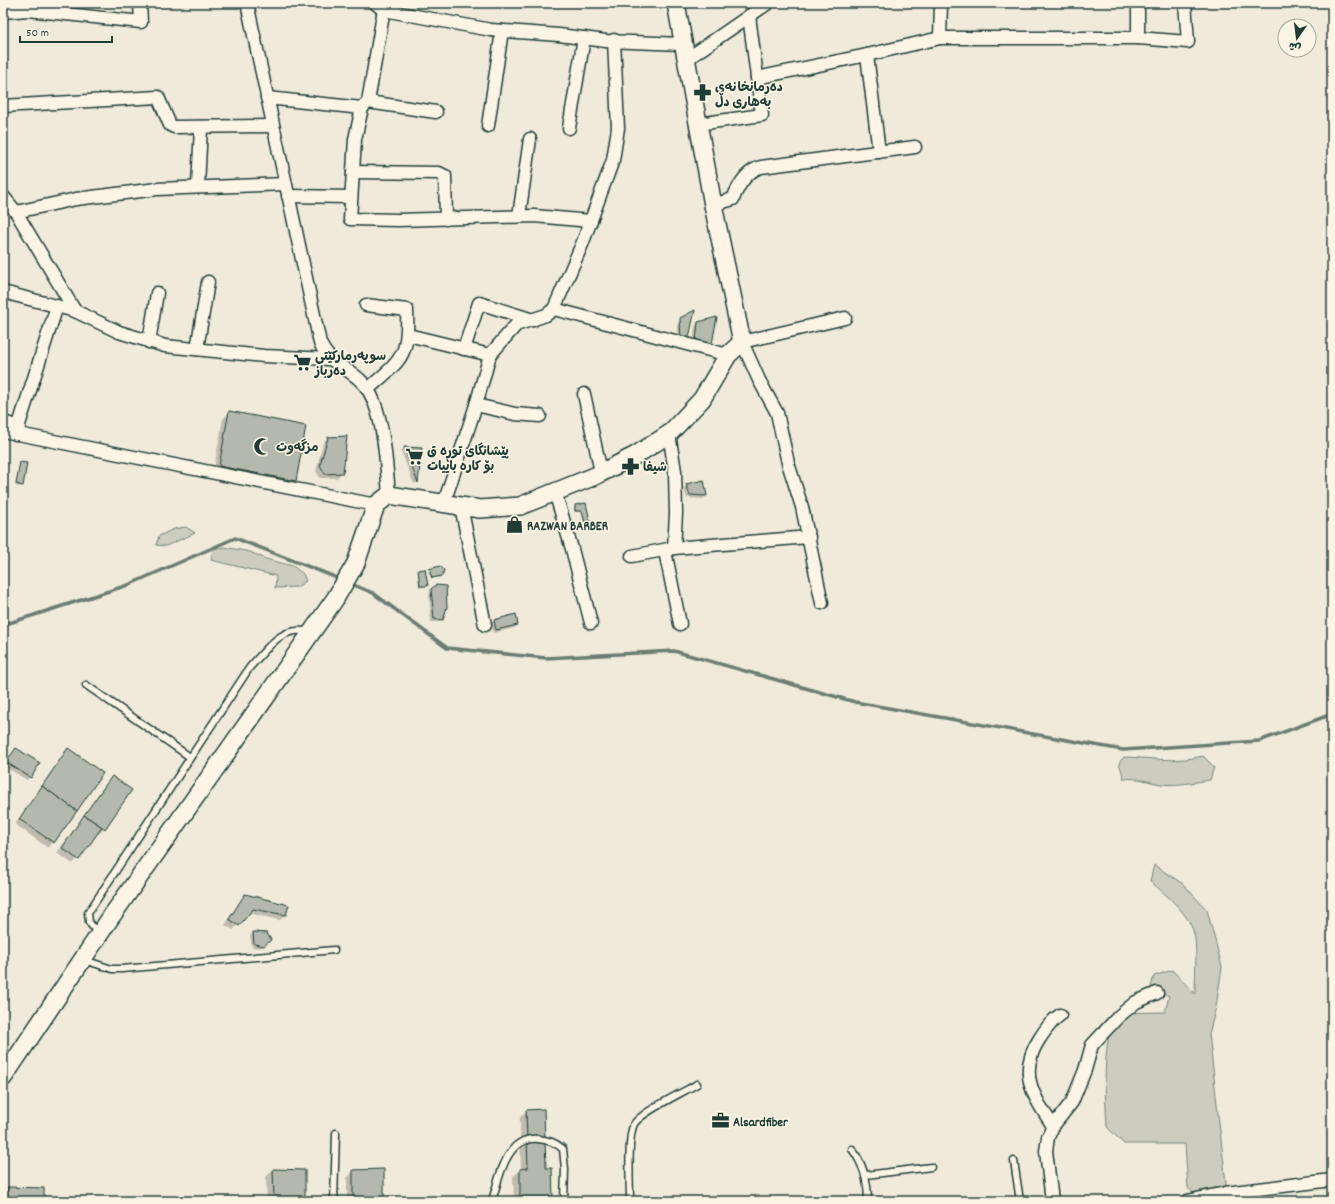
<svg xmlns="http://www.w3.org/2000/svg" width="1335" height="1204" font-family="Dekko,'Playpen Sans Arabic',sans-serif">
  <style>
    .green { fill: #cccdbf; stroke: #76857a }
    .shadow { fill: #0003 }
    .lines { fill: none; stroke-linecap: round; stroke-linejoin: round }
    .stream { stroke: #6c7d71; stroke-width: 3.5 }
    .building { fill: #b5b9ad; stroke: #1f3d34 }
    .lane-casing { stroke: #1f3d34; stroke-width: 9 }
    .street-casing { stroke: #1f3d34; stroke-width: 15 }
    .secondary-casing { stroke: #1f3d34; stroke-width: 20 }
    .lane { stroke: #fcf5e5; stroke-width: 6 }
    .street { stroke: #fcf5e5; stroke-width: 12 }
    .secondary { stroke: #fcf5e5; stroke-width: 17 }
    .labels { text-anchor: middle; stroke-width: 3; stroke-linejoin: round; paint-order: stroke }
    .poi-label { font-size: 13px; font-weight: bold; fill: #1f3d34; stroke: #fcf5e5; text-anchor: start }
  </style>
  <rect width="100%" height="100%" fill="#efeada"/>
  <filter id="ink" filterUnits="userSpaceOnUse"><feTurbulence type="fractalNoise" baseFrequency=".025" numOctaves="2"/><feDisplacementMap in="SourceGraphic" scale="8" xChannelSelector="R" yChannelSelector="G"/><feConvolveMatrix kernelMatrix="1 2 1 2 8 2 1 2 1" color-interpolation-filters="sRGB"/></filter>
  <g filter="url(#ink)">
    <g class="green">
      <path d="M 186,527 L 195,533 L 166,546 L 156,545 L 159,536 L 174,529 Z"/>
      <path d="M 225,547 L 250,552 L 266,559 L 293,566 L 303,574 L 306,581 L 297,587 L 275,588 L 276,576 L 211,560 L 213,549 Z"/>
      <path d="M 1203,756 L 1214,767 L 1210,780 C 1195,782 1177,786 1161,784 C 1148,782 1138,777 1124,779 L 1119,763 L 1124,757 C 1151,758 1176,763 1203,756 Z"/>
      <path d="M 1154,865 L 1183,884 L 1207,910 L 1222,967 L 1216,1007 L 1209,1034 L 1228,1201 L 1203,1201 L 1188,1188 L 1185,1144 L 1124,1144 L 1107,1127 C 1105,1088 1102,1050 1115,1013 L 1165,1012 L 1169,996 L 1151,987 L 1154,976 L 1172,970 L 1195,994 C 1195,976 1197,956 1195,938 C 1191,914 1167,896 1150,881 Z"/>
    </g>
    <g class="shadow">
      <path d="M 694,312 L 678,344 L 678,322 Z"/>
      <path d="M 698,323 L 711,343 L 707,346 L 693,345 L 695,326 Z"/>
      <path d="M 230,412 L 295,480 L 288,487 L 213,473 L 223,419 Z"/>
      <path d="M 328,438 L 342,472 L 337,478 L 320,478 L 316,471 L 323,443 Z"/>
      <path d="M 404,448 L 421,449 L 417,482 L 414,484 L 401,451 Z"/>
      <path d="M 20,463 L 22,485 L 20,487 L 15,486 Z"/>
      <path d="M 687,485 L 706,496 L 703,499 L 687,498 L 683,488 Z"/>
      <path d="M 585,504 L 589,521 L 584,523 L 581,512 L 574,512 L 574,507 Z"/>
      <path d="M 441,568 L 440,577 L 431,578 L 428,572 L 429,570 Z"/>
      <path d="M 418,571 L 427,586 L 426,587 L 419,587 Z"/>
      <path d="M 436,586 L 442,619 L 439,622 L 431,622 L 429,594 Z"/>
      <path d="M 515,616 L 517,625 L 514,628 L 493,633 L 491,624 L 494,621 Z"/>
      <path d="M 16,749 L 30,777 L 27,780 L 4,766 Z"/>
      <path d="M 68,750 L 102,773 L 48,848 L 15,824 Z"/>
      <path d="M 112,777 L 131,790 L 104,829 L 99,834 L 97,832 L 73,864 L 57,853 Z"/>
      <path d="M 246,895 L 285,915 L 280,920 L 248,913 L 233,930 L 225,925 Z"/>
      <path d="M 253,933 L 267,943 L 260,948 L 252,947 L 250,936 Z"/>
      <path d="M 527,1111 L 551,1201 L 514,1201 L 513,1176 L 521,1170 L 520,1117 Z"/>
      <path d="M 273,1170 L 304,1201 L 267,1201 L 266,1177 Z"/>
      <path d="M 354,1171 L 383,1201 L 347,1201 L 347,1178 Z"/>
    </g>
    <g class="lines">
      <g class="stream">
        <path d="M 349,583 L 373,593 L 447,648 L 546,658 L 674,651 L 855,702 L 1123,750 L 1259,741 L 1332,714"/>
        <path d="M 3,625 L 128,585 L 235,538 L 340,579"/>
      </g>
    </g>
    <g class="building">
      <path d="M 695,310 L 688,342 L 681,341 L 680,318 Z"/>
      <path d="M 717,317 L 712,344 L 696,342 L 698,322 Z"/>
      <path d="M 229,411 L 306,426 L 296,481 L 219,466 Z"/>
      <path d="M 347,436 L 343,473 L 325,474 L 320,465 L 328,437 Z"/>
      <path d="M 404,447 L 422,448 L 418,483 Z"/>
      <path d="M 20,462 L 27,463 L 23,486 L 16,484 Z"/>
      <path d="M 704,480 L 707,496 L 690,495 L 686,484 Z"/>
      <path d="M 586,503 L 590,521 L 585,522 L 582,511 L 575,511 L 575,505 Z"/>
      <path d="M 440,566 L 444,570 L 442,576 L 432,578 L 429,569 Z"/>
      <path d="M 425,569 L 428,586 L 420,586 L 418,570 Z"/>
      <path d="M 436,585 L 446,586 L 447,607 L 443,620 L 434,619 L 431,589 Z"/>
      <path d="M 516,614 L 518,625 L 496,630 L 494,620 Z"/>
      <path d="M 16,748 L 40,763 L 31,778 L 6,762 Z"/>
      <path d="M 68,748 L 103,773 L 77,811 L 42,786 Z"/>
      <path d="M 112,776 L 132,790 L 105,829 L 84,815 Z"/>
      <path d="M 42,786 L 77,811 L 54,843 L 19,819 Z"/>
      <path d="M 84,815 L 102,827 L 79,860 L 62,848 Z"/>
      <path d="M 245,894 L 289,905 L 286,915 L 253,909 L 239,926 L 229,919 Z"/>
      <path d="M 253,932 L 267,933 L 271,940 L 264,946 L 254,944 Z"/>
      <path d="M 544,1109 L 546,1168 L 552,1168 L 553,1201 L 520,1201 L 520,1169 L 528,1168 L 526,1110 Z"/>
      <path d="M 273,1169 L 305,1170 L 305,1201 L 274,1201 Z"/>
      <path d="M 384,1169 L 384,1201 L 353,1201 L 353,1170 Z"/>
      <path d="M 3,1187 L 7,1187 L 8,1201 L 3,1201 Z"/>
      <path d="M 7,1187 L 44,1188 L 44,1201 L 8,1201 Z"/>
    </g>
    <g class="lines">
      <defs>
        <g id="lane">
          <path d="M 86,685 L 190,757"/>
          <path d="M 98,934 L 89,922 L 88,913 L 250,667 C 268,648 281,625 310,632"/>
          <path d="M 84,960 L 112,969 L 122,969 L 334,950"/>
          <path d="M 852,1149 C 864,1165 868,1181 868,1201"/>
          <path d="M 1014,1161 L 1020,1201"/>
          <path d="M 866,1175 L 931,1167"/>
          <path d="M 334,1201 L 336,1133"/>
          <path d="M 492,1201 C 499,1178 506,1136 538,1139 C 548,1140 555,1142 563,1149 L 565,1169 L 564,1201"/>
          <path d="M 630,1201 C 630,1184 627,1137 634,1124 C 641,1112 684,1092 697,1084"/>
        </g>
        <g id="street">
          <path d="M 247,3 L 320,343 C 330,365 344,365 360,380 C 384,401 386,463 389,495"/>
          <path d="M 375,3 L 384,10 L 491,30 L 559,35 L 606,41 L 682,44"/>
          <path d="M 385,3 L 368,102 L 362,108 L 355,139 L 350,219 L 398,220 L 534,216 L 591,221"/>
          <path d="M 3,12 L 28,10 L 141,22 L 140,3"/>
          <path d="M 940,38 L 941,3"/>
          <path d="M 1138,38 L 1138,3"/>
          <path d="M 867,55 L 879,152"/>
          <path d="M 687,59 L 768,3"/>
          <path d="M 757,78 L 867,55 L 940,38 L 1138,38 L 1188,42 L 1185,3"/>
          <path d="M 267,98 L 362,108"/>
          <path d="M 368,102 L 436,112"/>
          <path d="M 3,106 L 158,97 L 170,125 L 174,127 L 273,126"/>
          <path d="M 698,124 L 762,115 L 749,16"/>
          <path d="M 488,126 L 502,31"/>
          <path d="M 569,128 L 584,38"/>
          <path d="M 353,172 L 439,173 L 445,176 L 446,219"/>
          <path d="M 198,186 L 201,127"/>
          <path d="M 3,196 L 16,212 L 75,311"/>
          <path d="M 288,196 L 350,197"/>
          <path d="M 713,205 L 733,199 C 738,186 747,171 761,167 L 915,147"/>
          <path d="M 16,212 L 76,199 L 157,189 L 285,184"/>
          <path d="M 519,216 L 530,139"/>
          <path d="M 3,292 L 75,311 L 119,332 L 165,346 L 264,356 L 329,359"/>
          <path d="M 366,305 L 407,310 C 409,357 402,359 368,389"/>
          <path d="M 554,309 L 728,355"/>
          <path d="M 408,335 L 490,355"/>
          <path d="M 149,342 L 157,293"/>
          <path d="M 197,349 L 208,282"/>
          <path d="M 464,349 L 479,303 L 533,320"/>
          <path d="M 584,394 L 601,472"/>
          <path d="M 476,405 L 515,414 L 540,416"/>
          <path d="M 3,422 L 19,427"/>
          <path d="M 3,431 L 376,505"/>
          <path d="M 16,434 L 57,306"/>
          <path d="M 669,434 L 675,471 L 676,513 L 674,548"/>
          <path d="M 555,492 L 572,549 L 591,623"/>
          <path d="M 444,503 L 476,405 L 490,355 L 516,325 L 546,315 L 554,309 L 583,242 L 613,160 L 618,128 L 614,40"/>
          <path d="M 461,506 L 485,625"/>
          <path d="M 665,551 L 680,624"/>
          <path d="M 632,556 L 674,548 L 809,537"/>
          <path d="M 822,603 L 802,507 L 788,463 L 777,413 L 759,380 L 742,342 L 845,318"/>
          <path d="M 1053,1126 C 1033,1096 1017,1072 1040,1038 C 1046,1029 1051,1021 1060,1015"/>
          <path d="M 1052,1201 L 1046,1151 L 1048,1137 L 1053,1126 L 1072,1102 L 1085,1070 L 1092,1045 L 1119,1016 L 1136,1002 L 1157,993"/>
          <path d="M 1187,1201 L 1225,1193 L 1332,1180"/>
        </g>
        <path id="secondary" d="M 3,1078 L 111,917 L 335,599 L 356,563 L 376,505 L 389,495 L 480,509 L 520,506 L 595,476 L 636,455 L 669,434 L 702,399 L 728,355 L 742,342 L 713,205 L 676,3"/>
      </defs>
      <use href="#lane" class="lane-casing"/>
      <use href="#street" class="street-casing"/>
      <use href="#secondary" class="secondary-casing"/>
      <use href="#lane" class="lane"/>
      <use href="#street" class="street"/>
      <use href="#secondary" class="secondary"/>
    </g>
  </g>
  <defs>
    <symbol id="pharmacy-bare" viewBox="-9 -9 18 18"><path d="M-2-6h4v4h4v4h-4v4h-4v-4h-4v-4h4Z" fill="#1f3d34" stroke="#fcf5e5" stroke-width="2.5" paint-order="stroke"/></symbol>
    <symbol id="supermarket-bare" viewBox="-9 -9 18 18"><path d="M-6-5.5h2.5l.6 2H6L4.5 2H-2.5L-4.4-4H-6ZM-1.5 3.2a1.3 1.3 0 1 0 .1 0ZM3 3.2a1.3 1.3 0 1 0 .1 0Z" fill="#1f3d34" stroke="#fcf5e5" stroke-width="2.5" paint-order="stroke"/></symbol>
    <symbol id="mosque-bare" viewBox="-9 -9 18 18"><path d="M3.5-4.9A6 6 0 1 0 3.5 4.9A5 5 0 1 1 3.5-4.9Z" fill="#1f3d34" stroke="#fcf5e5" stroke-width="2.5" paint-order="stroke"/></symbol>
    <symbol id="shop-bare" viewBox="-9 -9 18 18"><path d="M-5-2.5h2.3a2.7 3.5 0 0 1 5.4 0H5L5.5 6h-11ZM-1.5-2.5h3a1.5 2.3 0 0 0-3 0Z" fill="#1f3d34" stroke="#fcf5e5" stroke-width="2.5" paint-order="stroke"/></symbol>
    <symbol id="office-bare" viewBox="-9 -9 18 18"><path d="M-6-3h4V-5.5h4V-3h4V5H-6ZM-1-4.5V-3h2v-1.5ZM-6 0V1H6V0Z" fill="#1f3d34" stroke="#fcf5e5" stroke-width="2.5" paint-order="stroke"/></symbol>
  </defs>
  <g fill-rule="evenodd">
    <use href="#pharmacy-bare" x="690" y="80" width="25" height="25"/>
    <use href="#supermarket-bare" x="290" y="350" width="25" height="25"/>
    <use href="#mosque-bare" x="250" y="434" width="25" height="25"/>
    <use href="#supermarket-bare" x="402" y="444" width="25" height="25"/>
    <use href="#pharmacy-bare" x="618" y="454" width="25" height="25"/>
    <use href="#shop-bare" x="502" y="512" width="25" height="25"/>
    <use href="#office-bare" x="708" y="1108" width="25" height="25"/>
  </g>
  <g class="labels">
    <g class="poi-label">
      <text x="715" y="91">دەرمانخانەی<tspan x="715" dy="15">بەهاری دڵ</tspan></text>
      <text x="315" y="360">سوپەرمارکێتی<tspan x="315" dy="15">دەرباز</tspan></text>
      <text x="276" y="451">مزگه‌وت</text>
      <text x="427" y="455">پێشانگای توڕه ق<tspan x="427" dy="15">بۆ کاره باییات</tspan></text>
      <text x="643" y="471">شیفا</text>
      <text x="527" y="530">RAZWAN BARBER</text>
      <text x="733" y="1126">Alsardfiber</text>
    </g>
  </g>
  <rect width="1335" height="1204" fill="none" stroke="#fcf5e5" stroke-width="16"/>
  <rect x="8" y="8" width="1319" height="1188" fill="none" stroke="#1f3d34" stroke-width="1.5" filter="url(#ink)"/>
  <g transform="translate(1297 38) rotate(194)"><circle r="19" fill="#fcf5e5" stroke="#a4ab9e"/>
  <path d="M0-3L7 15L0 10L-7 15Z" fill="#1f3d34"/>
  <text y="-6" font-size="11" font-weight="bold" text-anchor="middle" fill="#1f3d34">ش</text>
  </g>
  <path d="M20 36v6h92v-6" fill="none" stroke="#1f3d34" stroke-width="2"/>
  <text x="26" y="36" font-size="12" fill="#1f3d34" stroke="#fcf5e5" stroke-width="3" paint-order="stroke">50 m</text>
</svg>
